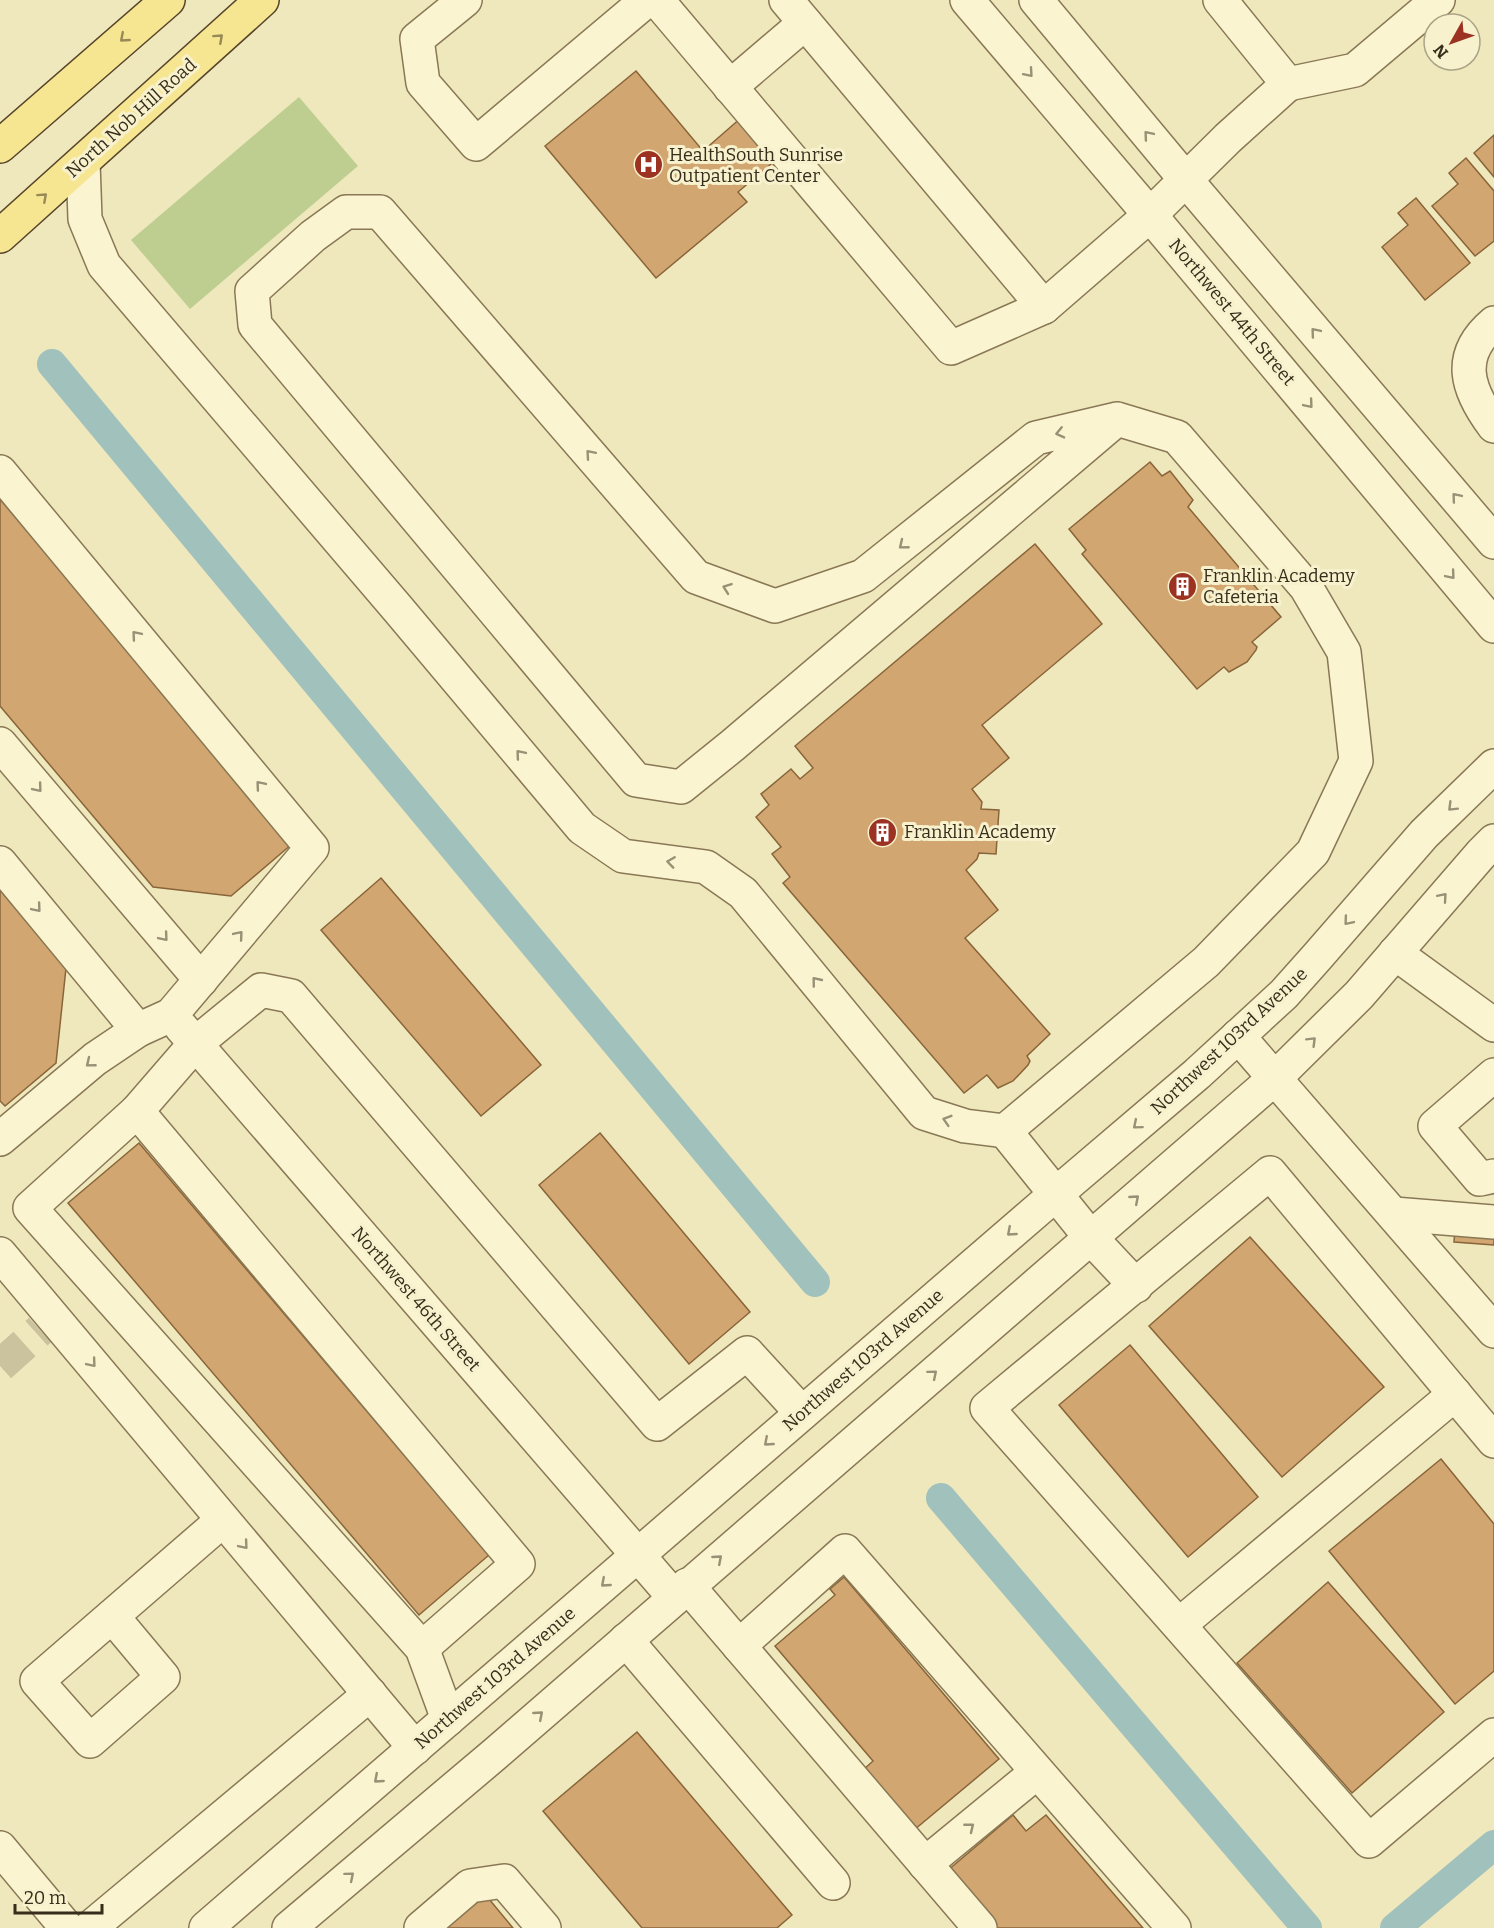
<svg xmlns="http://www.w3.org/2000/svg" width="1494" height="1928" font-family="Bitter,serif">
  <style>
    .green { fill: #bece90 }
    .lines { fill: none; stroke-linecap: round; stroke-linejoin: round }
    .canal { stroke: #a1c1bc; stroke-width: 30 }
    .building { fill: #d1a670; stroke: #89653a; stroke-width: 1.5 }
    .minor-tunnel { stroke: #cbc39d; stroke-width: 33; stroke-dasharray: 33 16; stroke-linecap: butt }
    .minor-casing { stroke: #897855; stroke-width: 36 }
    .major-casing { stroke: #56452a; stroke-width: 36 }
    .minor { stroke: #fbf4d0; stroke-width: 33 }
    .major { stroke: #f7e691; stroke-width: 33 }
    .oneway { stroke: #978a56 }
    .oneway2 { stroke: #999076 }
    .labels { text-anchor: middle; stroke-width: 6; stroke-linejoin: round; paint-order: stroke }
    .street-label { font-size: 18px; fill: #372d1b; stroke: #f7f1cd }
    .poi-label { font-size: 18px; fill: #372d1b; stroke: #f7f1cd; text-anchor: start }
  </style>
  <rect width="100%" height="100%" fill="#f0e8bd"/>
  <path class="green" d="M 299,97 L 358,166 L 190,309 L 131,240 Z"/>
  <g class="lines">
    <g class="canal">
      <path d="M 52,364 L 815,1282"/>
      <path d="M 941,1498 L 1307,1928"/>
      <path d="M 1395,1928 L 1494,1845"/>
    </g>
  </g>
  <g class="building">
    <path d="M 636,71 L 703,151 L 742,117 L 777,159 L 738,192 L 747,202 L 656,278 L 545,146 Z"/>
    <path d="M 1494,135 L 1494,177 L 1474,153 Z"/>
    <path d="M 1466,158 L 1494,191 L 1494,241 L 1475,256 L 1432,206 L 1458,184 L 1449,173 Z"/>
    <path d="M 1416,198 L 1470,263 L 1425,300 L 1382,247 L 1408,225 L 1398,213 Z"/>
    <path d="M 1150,462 L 1162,476 L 1170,471 L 1193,500 L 1188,507 L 1281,617 L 1252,642 L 1257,647 L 1256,650 L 1247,662 L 1229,672 L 1224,667 L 1197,689 L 1082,554 L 1086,550 L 1069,529 Z"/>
    <path d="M 0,499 L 292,844 L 231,896 L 153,887 L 0,706 Z"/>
    <path d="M 1035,544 L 1102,624 L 982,725 L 1009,758 L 972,789 L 982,802 L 981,809 L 999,810 L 996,854 L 979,853 L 977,859 L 966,870 L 998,910 L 965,938 L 1050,1034 L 1027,1056 L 1030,1061 L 1028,1065 L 1013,1081 L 998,1088 L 987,1075 L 964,1093 L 783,883 L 790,877 L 772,854 L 781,847 L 756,817 L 769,805 L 761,794 L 791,769 L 800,779 L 813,768 L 795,746 Z"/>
    <path d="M 381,878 L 541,1065 L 481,1116 L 321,930 Z"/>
    <path d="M 0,890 L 66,968 L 56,1063 L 5,1106 L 0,1101 Z"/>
    <path d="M 600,1133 L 750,1312 L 689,1364 L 539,1185 Z"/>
    <path d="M 139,1143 L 489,1555 L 419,1615 L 68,1203 Z"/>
    <path d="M 1457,1203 L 1494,1206 L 1494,1245 L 1454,1242 Z"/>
    <path d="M 1250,1237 L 1384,1387 L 1282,1477 L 1149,1326 Z"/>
    <path d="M 1130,1345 L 1258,1497 L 1188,1557 L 1059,1405 Z"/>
    <path d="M 1441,1459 L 1494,1524 L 1494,1671 L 1455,1704 L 1329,1551 Z"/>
    <path d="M 844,1577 L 999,1759 L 914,1830 L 863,1770 L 873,1761 L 775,1646 L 835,1595 L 830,1589 Z"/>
    <path d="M 1328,1582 L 1444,1712 L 1352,1793 L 1237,1663 Z"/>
    <path d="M 637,1732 L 792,1915 L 777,1928 L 642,1928 L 543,1811 Z"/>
    <path d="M 1013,1815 L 1026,1831 L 1046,1815 L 1143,1928 L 997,1928 L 947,1871 Z"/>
    <path d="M 484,1893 L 513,1928 L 443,1928 Z"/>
  </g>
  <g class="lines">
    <path class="minor-tunnel" d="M 0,1366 L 40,1330"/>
    <defs>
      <g id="minor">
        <path d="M 465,0 L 417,39 L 423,83 L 476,144 L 647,0"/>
        <path d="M 657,0 L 951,348 L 1044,307 L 1150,215 L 1228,138 L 1288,84 L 1220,0"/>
        <path d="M 786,0 L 1044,307"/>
        <path d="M 967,0 L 1150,215 L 1494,626"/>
        <path d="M 1036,0 L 1186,180 L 1494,542"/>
        <path d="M 1288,84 L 1355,70 L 1438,0"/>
        <path d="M 730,87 L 805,23"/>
        <path d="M 83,162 L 85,219 L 104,265 L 398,609 L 582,828 L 623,856 L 706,867 L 743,893 L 924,1113 L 965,1126 L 1005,1131"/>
        <path d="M 1494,323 C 1455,356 1467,390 1494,426"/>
        <path d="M 1117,419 L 733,745 L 681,787 L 636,780 L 255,325 L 252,291 L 313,236 L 346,212 L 380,212 L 696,577 L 775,606 L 863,576 L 1036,438 L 1117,419 L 1177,437 L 1306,587 L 1344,652 L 1356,761 L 1313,852 L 1206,962 L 1005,1131 L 1091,1238 L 1136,1286"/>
        <path d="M 0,472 L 312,848 L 171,1015 L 138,1030 L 95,1059 L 0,1139"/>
        <path d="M 0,744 L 201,980"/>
        <path d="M 0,863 L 138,1030"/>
        <path d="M 1395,953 L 1494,1025"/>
        <path d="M 181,1027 L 674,1597"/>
        <path d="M 1238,1036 L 1494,1331"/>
        <path d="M 1494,1075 L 1435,1126 L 1480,1179 L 1494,1176"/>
        <path d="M 137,1111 L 518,1564 L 422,1648"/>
        <path d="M 1394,1214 L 1494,1222"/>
        <path d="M 0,1254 L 415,1748"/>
        <path d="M 1494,1441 L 1270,1173 L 987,1408 L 1369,1841 L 1494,1735"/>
        <path d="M 687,1585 L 980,1928"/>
        <path d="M 112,1616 L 163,1677 L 90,1741 L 37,1681 L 223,1520"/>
        <path d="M 1179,1625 L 1455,1394"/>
        <path d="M 626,1640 L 833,1883"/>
        <path d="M 739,1646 L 845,1551 L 1174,1928"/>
        <path d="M 448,1719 L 422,1648 L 30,1208 L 137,1111 L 195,1044 L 261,990 L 291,996 L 657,1424 L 747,1353 L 802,1413"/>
        <path d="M 0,1848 L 67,1928"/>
        <path d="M 925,1864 L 1037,1772"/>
        <path d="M 90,1928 L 370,1694"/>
        <path d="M 206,1928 L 1056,1194 L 1197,1074 L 1284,994 L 1317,957 L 1424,834 L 1494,766"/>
        <path d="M 289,1928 L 495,1754 L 1275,1078 L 1359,995 L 1481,854 L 1494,841"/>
        <path d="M 421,1928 L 470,1886 L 504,1881 L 544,1928"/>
      </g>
      <g id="major">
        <path d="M 0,146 L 168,0"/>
        <path d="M 0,236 L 262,0"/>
      </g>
    </defs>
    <use href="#minor" class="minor-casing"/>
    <use href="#major" class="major-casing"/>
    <use href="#minor" class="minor"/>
    <use href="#major" class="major"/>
  </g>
  <defs><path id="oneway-chevron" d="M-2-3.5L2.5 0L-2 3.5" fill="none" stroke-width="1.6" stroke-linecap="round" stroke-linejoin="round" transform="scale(1.5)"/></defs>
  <g class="oneway">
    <use href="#oneway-chevron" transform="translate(124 38) rotate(139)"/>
    <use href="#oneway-chevron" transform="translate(219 38) rotate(-42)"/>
    <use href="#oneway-chevron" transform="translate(43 197) rotate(-42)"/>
  </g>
  <g class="oneway2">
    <use href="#oneway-chevron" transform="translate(1029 73) rotate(49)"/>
    <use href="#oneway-chevron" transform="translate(1148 135) rotate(-130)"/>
    <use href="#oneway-chevron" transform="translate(1315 332) rotate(-130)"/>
    <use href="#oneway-chevron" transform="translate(1309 404) rotate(50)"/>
    <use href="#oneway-chevron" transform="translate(1060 433) rotate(167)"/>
    <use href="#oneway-chevron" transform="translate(590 454) rotate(-131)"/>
    <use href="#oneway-chevron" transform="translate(1456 497) rotate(-130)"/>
    <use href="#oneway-chevron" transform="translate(903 545) rotate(141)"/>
    <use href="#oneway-chevron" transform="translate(1451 575) rotate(50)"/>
    <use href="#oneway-chevron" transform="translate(727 588) rotate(-160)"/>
    <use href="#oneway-chevron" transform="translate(136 635) rotate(-130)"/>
    <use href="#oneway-chevron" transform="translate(520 754) rotate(-130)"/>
    <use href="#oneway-chevron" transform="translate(260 785) rotate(-130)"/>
    <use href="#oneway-chevron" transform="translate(38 788) rotate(50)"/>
    <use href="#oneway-chevron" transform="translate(1452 807) rotate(135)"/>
    <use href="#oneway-chevron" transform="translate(671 862) rotate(-172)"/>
    <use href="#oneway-chevron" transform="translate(1443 897) rotate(-49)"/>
    <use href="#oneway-chevron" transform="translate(37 908) rotate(50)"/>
    <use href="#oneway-chevron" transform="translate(1348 921) rotate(130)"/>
    <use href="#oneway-chevron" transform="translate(239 935) rotate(-50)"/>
    <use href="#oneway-chevron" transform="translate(164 937) rotate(50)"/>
    <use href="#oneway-chevron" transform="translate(816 981) rotate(-129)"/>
    <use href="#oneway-chevron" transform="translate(1312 1041) rotate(-45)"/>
    <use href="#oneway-chevron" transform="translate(90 1063) rotate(141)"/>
    <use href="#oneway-chevron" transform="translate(947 1120) rotate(-163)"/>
    <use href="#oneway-chevron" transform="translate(1137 1125) rotate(140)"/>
    <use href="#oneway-chevron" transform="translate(1135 1199) rotate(-41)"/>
    <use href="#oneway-chevron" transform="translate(1011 1232) rotate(139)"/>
    <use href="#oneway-chevron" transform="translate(92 1363) rotate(50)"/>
    <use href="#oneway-chevron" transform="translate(933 1374) rotate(-40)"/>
    <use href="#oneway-chevron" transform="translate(768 1442) rotate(139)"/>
    <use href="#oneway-chevron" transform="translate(244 1545) rotate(50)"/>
    <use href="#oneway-chevron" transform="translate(718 1559) rotate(-41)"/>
    <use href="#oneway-chevron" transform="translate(605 1583) rotate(139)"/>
    <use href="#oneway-chevron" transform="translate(539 1715) rotate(-41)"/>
    <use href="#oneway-chevron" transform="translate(378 1779) rotate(139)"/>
    <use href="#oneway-chevron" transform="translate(970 1827) rotate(-39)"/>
    <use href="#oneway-chevron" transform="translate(350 1876) rotate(-40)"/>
  </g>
  <defs>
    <symbol id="hospital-disc" viewBox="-11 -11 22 22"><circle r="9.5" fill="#9b3222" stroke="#f7f1cd"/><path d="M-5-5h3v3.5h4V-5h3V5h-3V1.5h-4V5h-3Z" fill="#fff"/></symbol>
    <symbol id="building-disc" viewBox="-11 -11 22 22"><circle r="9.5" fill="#9b3222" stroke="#f7f1cd"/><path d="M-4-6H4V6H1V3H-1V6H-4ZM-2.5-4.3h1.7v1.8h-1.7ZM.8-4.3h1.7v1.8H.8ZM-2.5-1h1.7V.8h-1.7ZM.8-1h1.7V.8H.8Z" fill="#fff"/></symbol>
  </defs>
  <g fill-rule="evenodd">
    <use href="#hospital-disc" x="632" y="148" width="33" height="33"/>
    <use href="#building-disc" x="1166" y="570" width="33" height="33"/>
    <use href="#building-disc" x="866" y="816" width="33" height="33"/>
  </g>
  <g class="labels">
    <g class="street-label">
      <text transform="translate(131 118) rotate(-42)" y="6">North Nob Hill Road</text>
      <text transform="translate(1232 312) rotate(50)" y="6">Northwest 44th Street</text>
      <text transform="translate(1229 1041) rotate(-43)" y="6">Northwest 103rd Avenue</text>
      <text transform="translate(416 1299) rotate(49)" y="6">Northwest 46th Street</text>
      <text transform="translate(863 1360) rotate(-41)" y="6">Northwest 103rd Avenue</text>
      <text transform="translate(495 1678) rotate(-41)" y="6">Northwest 103rd Avenue</text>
    </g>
    <g class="poi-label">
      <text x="669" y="161">HealthSouth Sunrise<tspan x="669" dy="21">Outpatient Center</tspan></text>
      <text x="1203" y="582">Franklin Academy<tspan x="1203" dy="21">Cafeteria</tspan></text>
      <text x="904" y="838">Franklin Academy</text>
    </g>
  </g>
  <g transform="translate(1452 42) rotate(230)"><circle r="28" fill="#f7f1cd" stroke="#aaa386" stroke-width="1.5"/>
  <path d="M0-4.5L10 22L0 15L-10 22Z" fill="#9b3222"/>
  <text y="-9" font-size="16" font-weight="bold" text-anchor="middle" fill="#372d1b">N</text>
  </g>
  <path d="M15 1904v9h87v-9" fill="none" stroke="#372d1b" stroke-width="3"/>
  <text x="24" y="1904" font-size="18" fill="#372d1b" stroke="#f7f1cd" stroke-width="4.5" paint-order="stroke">20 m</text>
</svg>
